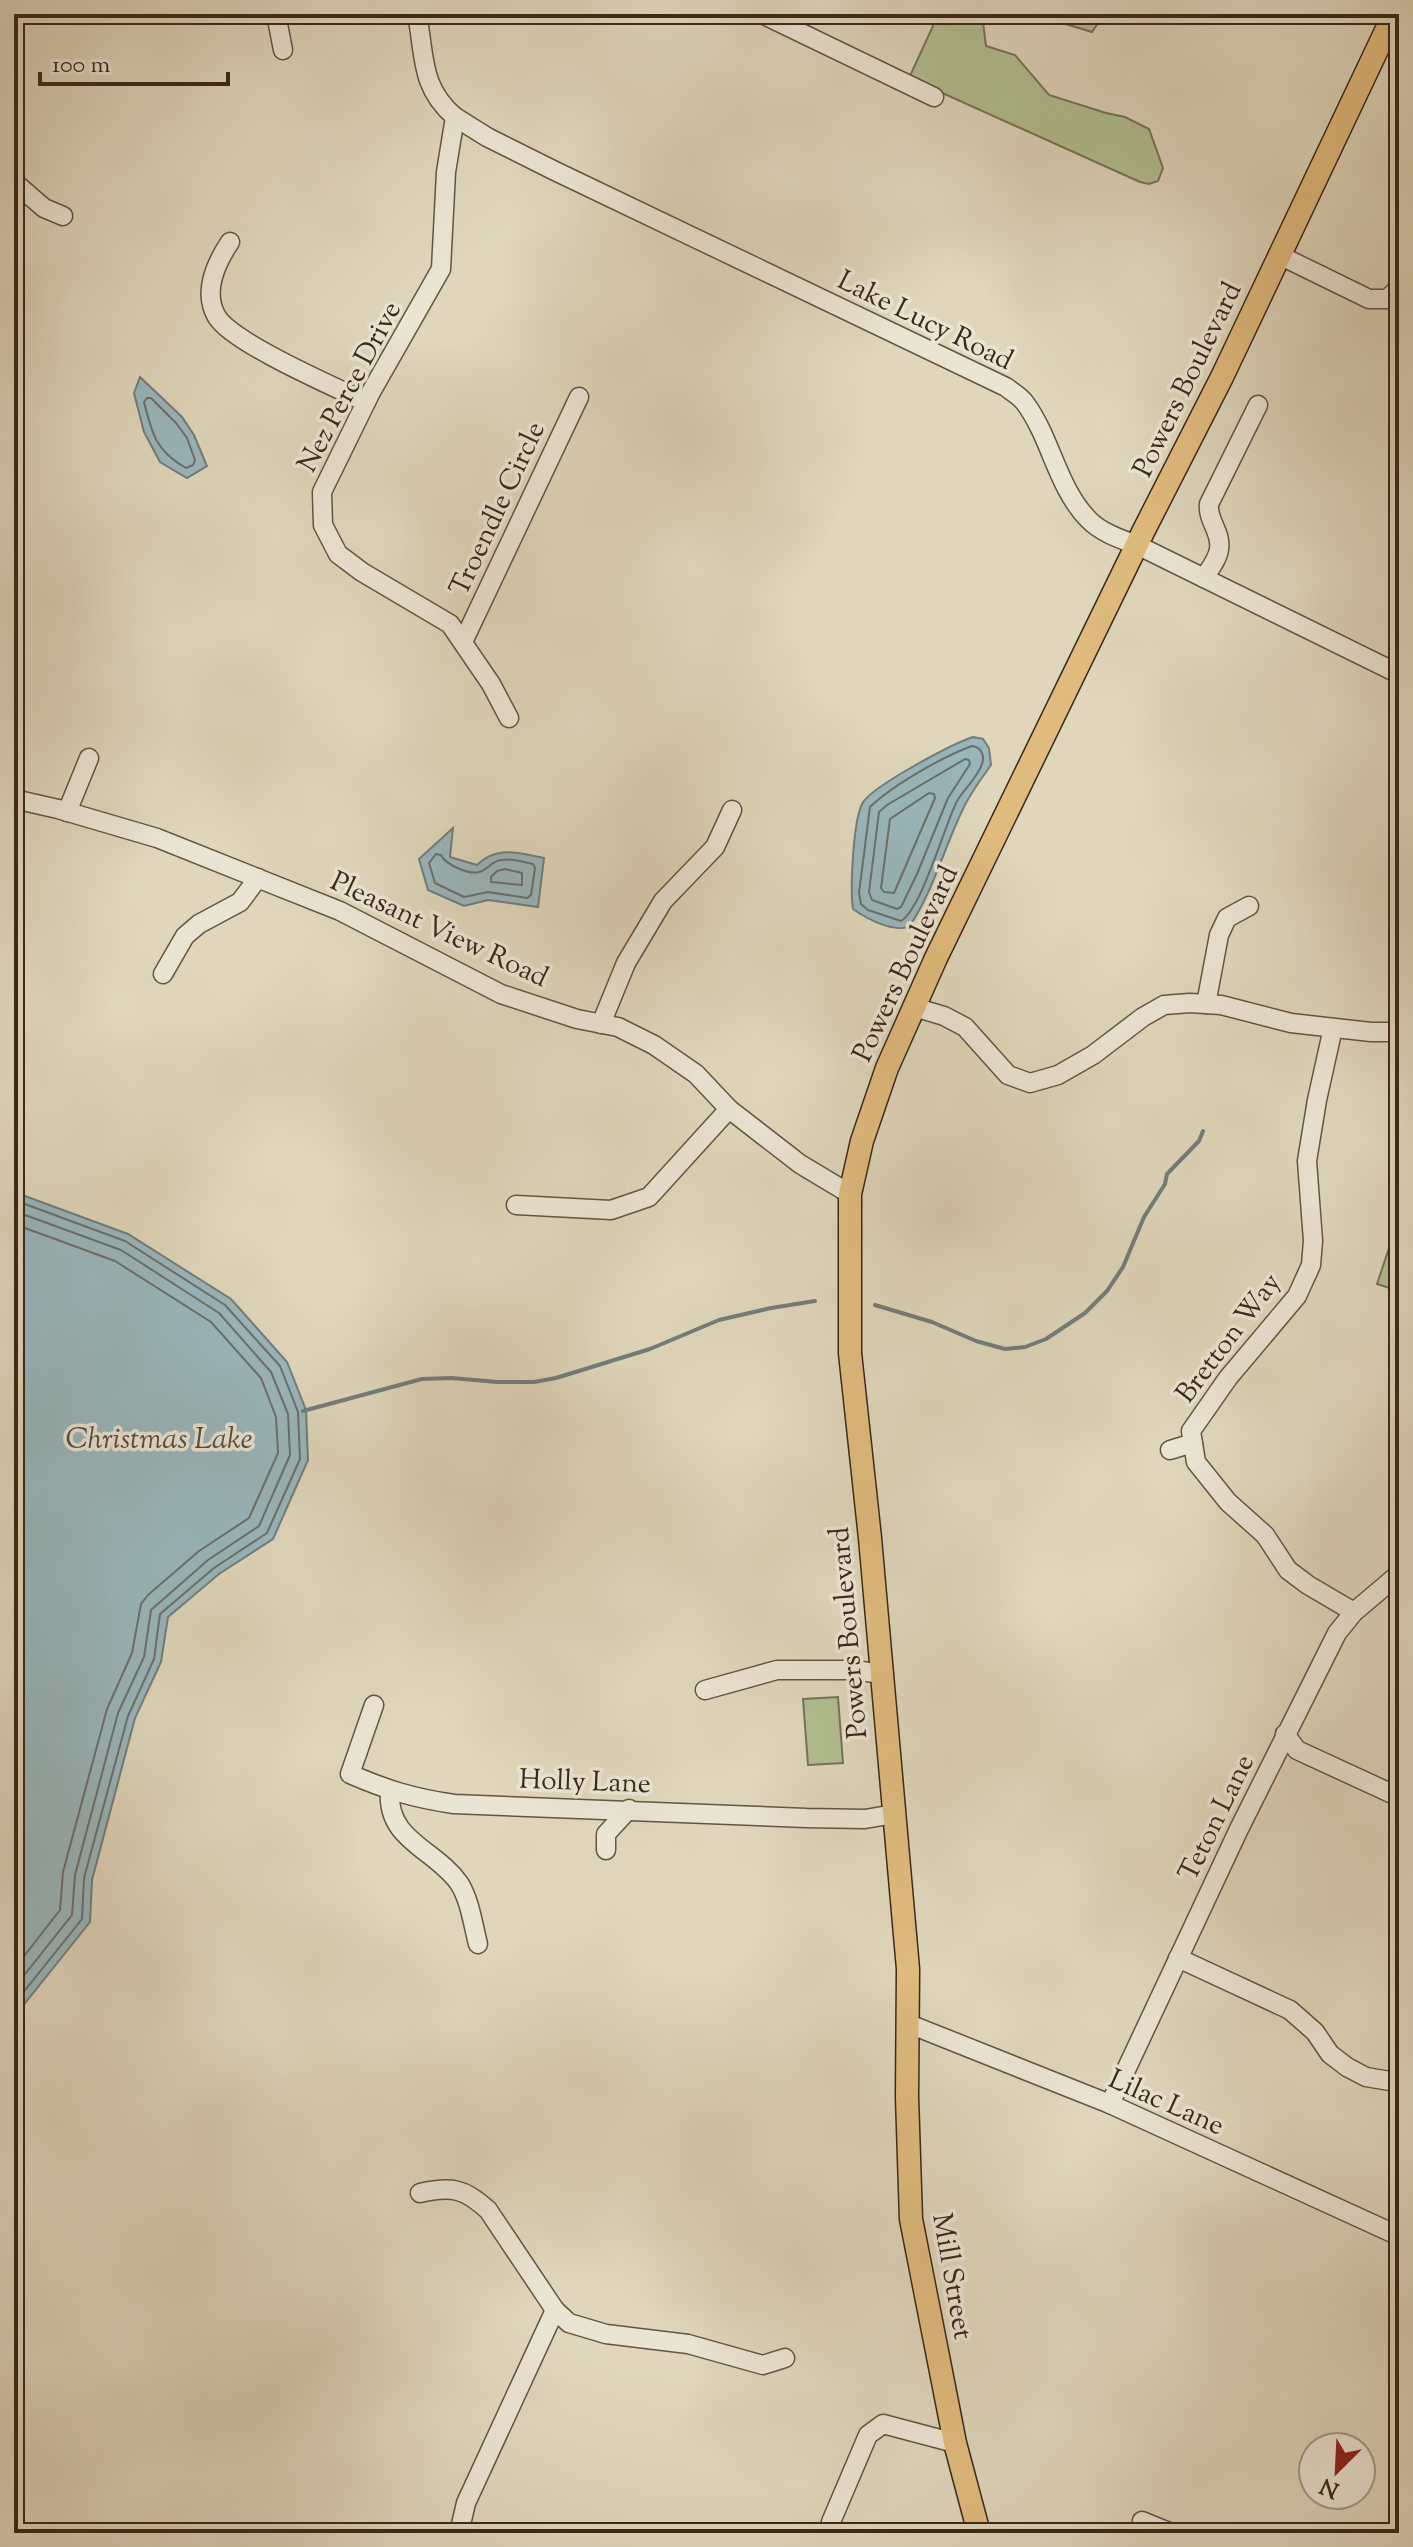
<svg xmlns="http://www.w3.org/2000/svg" width="1413" height="2547" font-family="'Sorts Mill Goudy',serif">
  <style>
    .green { fill: #b1be91; stroke: #767356; stroke-width: 2 }
    .water { fill: #99b6bc; stroke: #737d7b; stroke-width: 2 }
    .lines { fill: none; stroke-linecap: round; stroke-linejoin: round }
    .shore { stroke: #6a6f6b; stroke-width: 2 }
    .stream { stroke: #737d7b; stroke-width: 4 }
    .minor-casing { stroke: #645442; stroke-width: 21 }
    .major-casing { stroke: #3b281a; stroke-width: 25 }
    .minor { stroke: #eae4d3; stroke-width: 18 }
    .major { stroke: #e0bb7e; stroke-width: 22 }
    .labels { text-anchor: middle; stroke-width: 7; stroke-linejoin: round; paint-order: stroke }
    .street-label { font-size: 28px; fill: #3b281a; stroke: #eae4d3 }
    .water-label { font-size: 30px; font-style: italic; fill: #524c42; stroke: #eae4d3 }
  </style>
  <rect width="100%" height="100%" fill="#dfd6bb"/>
  <filter id="stains"><feTurbulence type="fractalNoise" baseFrequency=".0025" numOctaves="4"/><feColorMatrix values="0 0 0 0 .2 0 0 0 0 .09 0 0 0 0 .02 0 0 0 .5 -.17"/></filter>
  <radialGradient id="worn" r=".72"><stop offset=".6" stop-color="#630" stop-opacity="0"/><stop offset="1" stop-color="#630" stop-opacity=".3"/></radialGradient>
  <g class="green">
    <path d="M 929,14 L 982,14 L 986,46 L 1015,55 L 1049,95 L 1106,113 L 1125,117 L 1149,129 L 1163,168 L 1158,181 L 1149,184 L 1140,182 L 909,78 L 933,26 Z"/>
    <path d="M 1032,14 L 1098,14 L 1102,17 L 1092,32 Z"/>
    <path d="M 1399,1122 L 1399,1291 L 1377,1284 L 1391,1242 L 1394,1205 L 1393,1123 Z"/>
    <path d="M 838,1697 L 843,1763 L 808,1765 L 803,1699 Z"/>
  </g>
  <g class="water">
    <path d="M 140,377 L 182,417 L 194,435 L 207,466 L 187,478 L 160,462 L 144,432 L 134,393 Z"/>
    <path d="M 973,737 L 983,739 L 989,748 L 991,765 C 982,778 971,792 964,807 C 944,847 934,890 909,927 C 892,932 867,919 853,909 C 850,889 853,823 862,804 C 870,787 952,744 973,737 Z"/>
    <path d="M 453,828 L 450,857 L 477,865 C 497,845 519,853 544,858 L 538,907 L 488,900 L 464,906 L 428,890 L 419,859 Z"/>
    <path d="M 14,1192 L 128,1234 L 231,1299 L 287,1362 L 306,1410 L 308,1460 L 273,1539 L 219,1574 L 168,1617 L 161,1662 L 135,1718 L 92,1880 L 90,1922 L 14,2017 Z"/>
  </g>
  <g class="lines">
    <g class="shore">
      <path d="M 147,398 L 151,398 L 176,423 L 187,438 L 195,460 L 193,465 L 186,468 C 156,451 152,434 144,402 Z"/>
      <path d="M 972,746 C 981,747 985,755 982,764 C 978,777 964,789 957,801 C 944,827 922,908 901,921 L 868,910 L 861,904 L 859,893 L 870,807 C 893,785 942,757 972,746 Z"/>
      <path d="M 965,759 L 969,760 L 970,764 L 948,798 L 917,874 L 901,907 L 897,909 L 872,900 L 869,892 L 879,812 L 887,805 Z"/>
      <path d="M 929,793 L 934,794 L 935,798 L 894,893 L 884,892 L 881,888 L 890,819 Z"/>
      <path d="M 436,854 L 441,855 C 445,864 468,875 479,872 C 488,870 491,861 501,860 C 511,858 523,862 533,864 L 535,868 L 531,895 L 527,898 L 488,892 L 464,897 L 435,883 L 429,863 Z"/>
      <path d="M 505,869 L 522,873 L 522,885 L 491,882 L 491,877 L 497,871 Z"/>
      <path d="M 14,1200 L 125,1241 L 225,1305 L 280,1366 L 298,1412 L 300,1459 L 267,1533 L 214,1568 L 160,1614 L 154,1659 L 128,1716 L 84,1878 L 82,1919 L 14,2004"/>
      <path d="M 14,1211 L 121,1250 L 219,1313 L 271,1372 L 288,1414 L 290,1455 L 259,1526 L 208,1560 L 151,1610 L 144,1657 L 118,1713 L 75,1875 L 72,1915 L 14,1988"/>
      <path d="M 14,1224 L 115,1261 L 211,1322 L 261,1378 L 276,1417 L 278,1453 L 249,1518 L 199,1551 L 148,1595 L 141,1604 L 132,1653 L 107,1709 L 63,1872 L 60,1910 L 14,1969"/>
    </g>
    <g class="stream">
      <path d="M 875,1305 L 932,1322 L 976,1341 L 1005,1349 L 1025,1347 L 1046,1339 L 1085,1313 L 1107,1291 L 1123,1267 L 1144,1217 L 1165,1184 L 1167,1174 L 1199,1141 L 1203,1131"/>
      <path d="M 303,1411 L 422,1379 L 452,1378 L 497,1382 L 534,1382 L 556,1378 L 650,1349 L 719,1320 L 771,1308 L 815,1301"/>
    </g>
    <defs>
      <g id="minor">
        <path d="M 276,14 L 283,50"/>
        <path d="M 417,14 C 425,56 420,87 455,117 L 446,172 L 441,269 L 371,392 L 322,492 L 323,525 L 338,554 L 362,572 L 450,624 L 491,684 L 509,718"/>
        <path d="M 762,14 L 934,97"/>
        <path d="M 455,117 L 487,137 L 555,171 L 1006,387 C 1012,392 1020,396 1025,403 C 1051,438 1057,487 1088,519 C 1100,532 1120,539 1137,545 L 1399,674"/>
        <path d="M 14,182 L 44,208 L 63,216"/>
        <path d="M 230,242 C 216,263 202,292 217,317 C 233,343 335,387 366,402"/>
        <path d="M 1279,255 L 1369,299 L 1387,299 L 1396,291 L 1399,284"/>
        <path d="M 1204,578 C 1209,570 1218,559 1219,549 C 1222,533 1207,520 1209,504 L 1258,405"/>
        <path d="M 463,642 L 579,397"/>
        <path d="M 14,799 L 58,809 L 157,838 L 340,911 L 501,994 L 577,1019 L 618,1027 L 654,1045 L 696,1074 L 729,1109 L 800,1164 L 850,1194"/>
        <path d="M 67,812 L 89,758"/>
        <path d="M 163,974 L 185,936 L 199,924 L 240,902 L 258,878"/>
        <path d="M 1206,1004 L 1219,935 L 1227,918 L 1249,906"/>
        <path d="M 914,1007 L 944,1016 L 965,1027 L 1008,1075 L 1030,1083 L 1058,1075 L 1093,1055 L 1143,1017 L 1164,1005 L 1190,1003 L 1221,1005 L 1291,1023 L 1371,1032 L 1399,1032"/>
        <path d="M 601,1024 L 626,963 L 663,901 L 715,847 L 732,810"/>
        <path d="M 1333,1028 L 1317,1100 L 1307,1161 L 1313,1241 L 1311,1265 L 1297,1296 L 1228,1378 L 1191,1431 L 1196,1462 L 1228,1502 L 1265,1535 L 1288,1570 L 1308,1585 L 1354,1612"/>
        <path d="M 516,1205 L 611,1210 L 649,1197 L 729,1109"/>
        <path d="M 1170,1450 L 1193,1443"/>
        <path d="M 705,1690 L 777,1670 L 855,1670 L 881,1674"/>
        <path d="M 374,1705 L 350,1774 C 387,1790 413,1798 454,1804 L 806,1818 L 865,1819 L 894,1814"/>
        <path d="M 1285,1734 L 1297,1750 L 1399,1797"/>
        <path d="M 390,1791 C 386,1840 435,1849 459,1883 C 470,1900 473,1925 478,1944"/>
        <path d="M 606,1850 L 606,1834 L 629,1809"/>
        <path d="M 1178,1958 L 1290,2010 L 1315,2032 L 1330,2054 L 1347,2067 L 1366,2077 L 1390,2081 L 1399,2080"/>
        <path d="M 909,2024 L 1110,2104 L 1399,2236"/>
        <path d="M 1110,2104 L 1239,1829 L 1337,1633 L 1354,1612 L 1399,1574"/>
        <path d="M 420,2193 C 451,2186 464,2188 488,2210 L 555,2310 L 569,2323 L 606,2334 L 688,2344 L 763,2365 L 785,2358"/>
        <path d="M 1142,2521 L 1169,2532"/>
        <path d="M 459,2533 L 466,2503 L 555,2310"/>
        <path d="M 832,2533 L 831,2522 L 868,2435 L 883,2424 L 955,2443"/>
      </g>
      <path id="major" d="M 979,2533 L 955,2443 L 911,2219 L 907,2097 L 908,1969 L 870,1538 L 850,1353 L 850,1194 L 862,1141 L 887,1068 L 936,958 L 1144,530 L 1222,377 L 1394,14"/>
    </defs>
    <use href="#minor" class="minor-casing"/>
    <use href="#major" class="major-casing"/>
    <use href="#minor" class="minor"/>
    <use href="#major" class="major"/>
  </g>
  <g class="labels">
    <g class="street-label">
      <text transform="translate(926 319) rotate(26)" y="10">Lake Lucy Road</text>
      <text transform="translate(1186 379) rotate(-64)" y="10">Powers Boulevard</text>
      <text transform="translate(348 386) rotate(-62)" y="10">Nez Perce Drive</text>
      <text transform="translate(496 508) rotate(-65)" y="10">Troendle Circle</text>
      <text transform="translate(440 928) rotate(25)" y="10">Pleasant View Road</text>
      <text transform="translate(904 963) rotate(-65)" y="10">Powers Boulevard</text>
      <text transform="translate(1227 1337) rotate(-53)" y="10">Bretton Way</text>
      <text transform="translate(847 1633) rotate(-95)" y="10">Powers Boulevard</text>
      <text transform="translate(585 1780) rotate(2)" y="10">Holly Lane</text>
      <text transform="translate(1215 1817) rotate(-64)" y="10">Teton Lane</text>
      <text transform="translate(1167 2101) rotate(24)" y="10">Lilac Lane</text>
      <text transform="translate(954 2276) rotate(80)" y="10">Mill Street</text>
    </g>
    <g class="water-label">
      <text x="159" y="1448">Christmas Lake</text>
    </g>
  </g>
  <rect width="1413" height="2547" fill="none" stroke="#dfd6bb" stroke-width="48"/>
  <rect x="16" y="16" width="1381" height="2515" fill="none" stroke="#3b281a" stroke-width="4"/>
  <rect x="24" y="24" width="1365" height="2499" fill="none" stroke="#3b281a" stroke-width="2"/>
  <g transform="translate(1337 2471) rotate(204)"><circle r="38" fill="#eae4d3" stroke="#a49989" stroke-width="2"/>
  <path d="M0-6L14 30L0 20L-14 30Z" fill="#8f2418"/>
  <text y="-12" font-size="22" font-weight="bold" text-anchor="middle" fill="#3b281a">N</text>
  </g>
  <path d="M40 72v12h188v-12" fill="none" stroke="#3b281a" stroke-width="4"/>
  <text x="52" y="72" font-size="24" fill="#3b281a" stroke="#eae4d3" stroke-width="6" paint-order="stroke">100 m</text>
  <rect width="100%" height="100%" filter="url(#stains)"/>
  <rect width="100%" height="100%" fill="url(#worn)"/>
</svg>
